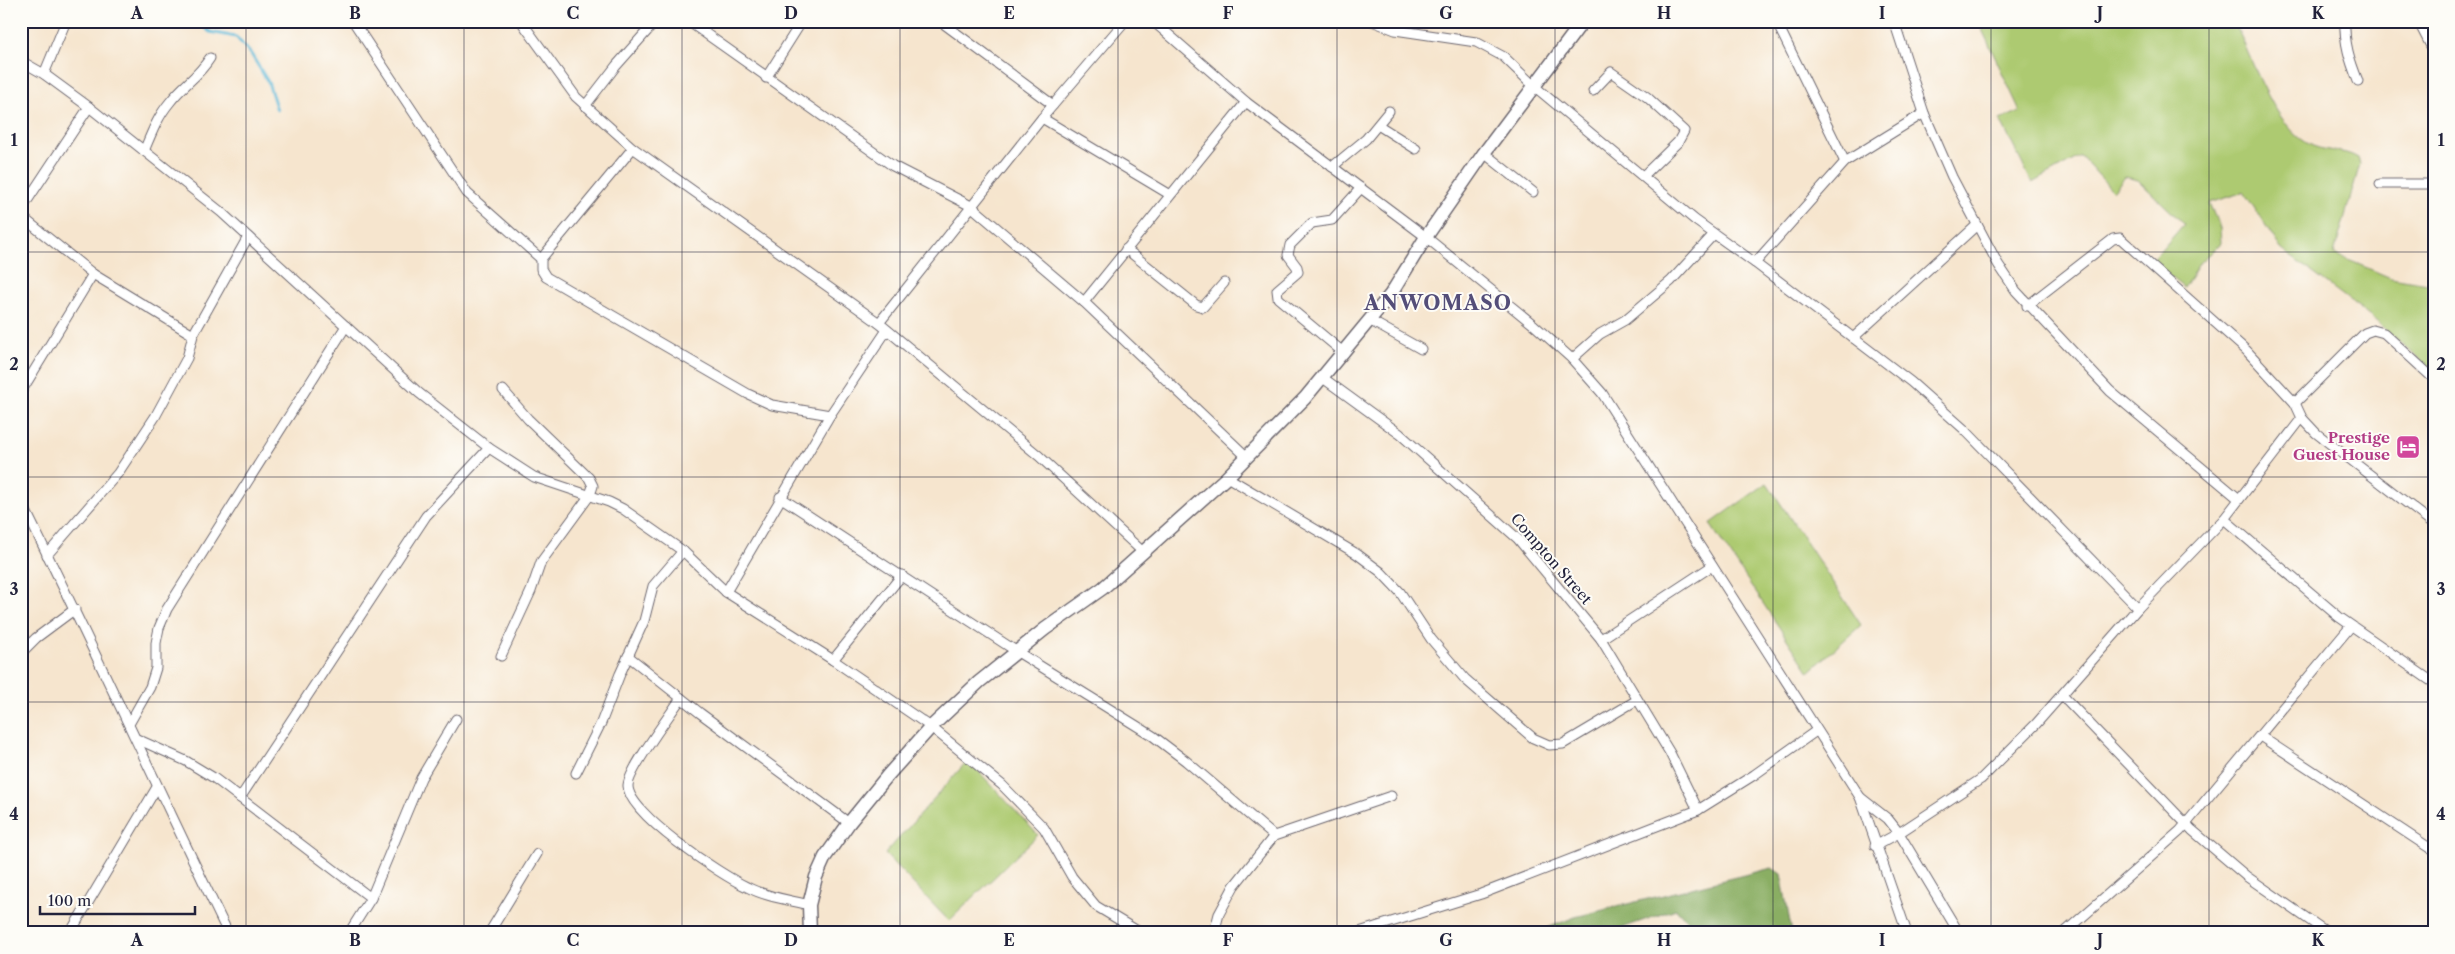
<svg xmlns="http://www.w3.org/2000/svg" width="2455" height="954" font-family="'Libre Caslon Text',serif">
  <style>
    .green { fill: #adca71; stroke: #687656 }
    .forest { fill: #8aae63; stroke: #56684f }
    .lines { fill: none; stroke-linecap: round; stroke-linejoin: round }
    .stream { stroke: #56b6d5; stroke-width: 3 }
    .street-casing { stroke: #6c666e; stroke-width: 11 }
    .secondary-casing { stroke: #6c666e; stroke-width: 15 }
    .street { stroke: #fff; stroke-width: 9 }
    .secondary { stroke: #fff; stroke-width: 12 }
    .grid { fill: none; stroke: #22223b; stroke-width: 1; stroke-opacity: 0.55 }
    .labels { text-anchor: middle; stroke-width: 4; stroke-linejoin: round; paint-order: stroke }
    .hotel-label { font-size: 15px; font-weight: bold; fill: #b23c85; stroke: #fdfcf7; text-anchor: end }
    .street-label { font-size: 15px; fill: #22223b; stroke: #fdfcf7 }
    .district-label { font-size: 20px; font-weight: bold; letter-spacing: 1px; fill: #544e79; stroke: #fdfcf7 }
    .neatline { fill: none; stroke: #22223b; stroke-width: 2 }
    .grid-label { font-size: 16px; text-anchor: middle; font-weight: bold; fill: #22223b }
  </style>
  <rect width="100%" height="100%" fill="#fdfcf7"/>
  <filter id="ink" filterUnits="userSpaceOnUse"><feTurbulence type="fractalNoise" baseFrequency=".02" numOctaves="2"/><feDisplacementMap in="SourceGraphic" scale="10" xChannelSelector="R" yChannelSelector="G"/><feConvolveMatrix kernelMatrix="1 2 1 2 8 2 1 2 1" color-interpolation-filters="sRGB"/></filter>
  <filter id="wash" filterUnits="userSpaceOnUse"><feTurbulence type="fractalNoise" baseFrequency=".0096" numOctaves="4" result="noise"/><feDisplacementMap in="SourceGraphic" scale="20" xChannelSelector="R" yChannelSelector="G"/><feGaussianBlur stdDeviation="1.12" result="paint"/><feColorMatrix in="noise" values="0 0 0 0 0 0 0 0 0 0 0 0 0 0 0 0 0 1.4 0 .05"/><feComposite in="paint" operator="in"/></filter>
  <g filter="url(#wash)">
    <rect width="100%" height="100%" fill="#f6e5ce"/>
    <g class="green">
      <path d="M 1978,21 L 2234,21 C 2251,57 2273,123 2307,143 C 2323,153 2342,148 2358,158 L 2360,164 L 2334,254 L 2391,278 L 2434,285 L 2434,372 L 2369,315 L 2281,249 L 2244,192 L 2209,203 L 2220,228 L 2221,243 L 2200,262 L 2184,288 L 2151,262 L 2184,224 L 2138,180 L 2125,177 L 2113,191 L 2081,156 L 2032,183 L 2000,120 L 2020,111 Z"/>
      <path d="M 1767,483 L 1861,625 L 1809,672 L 1710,524 Z"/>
      <path d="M 968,760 L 1038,835 L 949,921 L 885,854 Z"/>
    </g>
    <path class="forest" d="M 1772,868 L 1781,874 L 1792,933 L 1699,933 L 1676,909 L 1608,933 L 1535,933 L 1575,917 Z"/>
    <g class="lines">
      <path class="stream" d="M 196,21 L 210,32 L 236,37 L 251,54 L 268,82 L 277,110"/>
    </g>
  </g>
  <g filter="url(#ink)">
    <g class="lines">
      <defs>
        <g id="street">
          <path d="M 353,21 L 467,193 L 541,259"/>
          <path d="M 521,21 L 576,97 L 633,148 L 879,323 L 1039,456 L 1144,553"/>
          <path d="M 688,21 L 893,166 L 971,206 L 1084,302 L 1247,457"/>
          <path d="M 940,21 L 1053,105"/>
          <path d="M 1153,21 L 1246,102 L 1426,237 L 1534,325 L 1572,359 L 1602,393 L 1860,797 L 1907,933"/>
          <path d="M 1372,21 L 1395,30 L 1476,42 L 1504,57 L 1534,86 L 1695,220 L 1755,263 L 1911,382 L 1965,430 L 2138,608"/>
          <path d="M 1776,21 L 1845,162"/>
          <path d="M 1894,21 L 1924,113 L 1952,177 L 1998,264 L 2016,291 L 2110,391 L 2239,499"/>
          <path d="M 2345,21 C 2344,43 2350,61 2358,81"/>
          <path d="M 2418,21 L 2434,52"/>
          <path d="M 21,61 L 44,74 L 89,107 L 221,212 L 419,393 L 489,448 L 534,477 L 609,502 L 623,509 L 683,551 L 726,592 L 833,660 L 931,727 L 1002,785 L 1044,828 L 1072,877 L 1096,906 L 1141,933"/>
          <path d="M 44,74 L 66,21"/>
          <path d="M 766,78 L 802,21"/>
          <path d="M 1593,91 L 1611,72 L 1647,97 L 1684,131 L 1678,142 L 1643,176"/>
          <path d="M 585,106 L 616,66 L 656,21"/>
          <path d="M 1042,118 L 1169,194"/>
          <path d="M 1378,125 L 1416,149"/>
          <path d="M 633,148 L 541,259 L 541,269 L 546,277 L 748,394 L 772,405 L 830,415"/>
          <path d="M 144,151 C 151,134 158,116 170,102 C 183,85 198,77 210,58"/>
          <path d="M 1484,153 L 1533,192"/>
          <path d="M 1332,167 L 1366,139 L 1389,111"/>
          <path d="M 2380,184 L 2434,184"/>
          <path d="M 21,210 L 89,107"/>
          <path d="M 21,216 L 93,274 L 193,335"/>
          <path d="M 1126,249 L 1196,305 L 1203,307 L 1224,283"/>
          <path d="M 1755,263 L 1845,162 L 1924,113"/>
          <path d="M 1084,302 L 1246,102"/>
          <path d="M 2027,306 L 2113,239 L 2120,238 L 2246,350 L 2295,403 L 2302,418 L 2316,433 L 2434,524"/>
          <path d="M 1371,321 L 1421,349"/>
          <path d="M 879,323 L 1042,118 L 1125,21"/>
          <path d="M 1853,338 L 1977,225"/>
          <path d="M 1344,353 L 1278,298 L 1277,290 L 1298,272 L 1297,267 L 1288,255 L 1290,245 L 1312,223 L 1332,220 L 1361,188"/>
          <path d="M 1572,359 L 1600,334 L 1625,320 L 1671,281 L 1714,234"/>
          <path d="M 1323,378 L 1400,434 L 1518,539 L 1601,639 L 1670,753 L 1698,810"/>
          <path d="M 21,392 L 93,274"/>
          <path d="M 2295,403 L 2365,333 L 2373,330 L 2384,333 L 2434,379"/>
          <path d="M 1227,477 L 1357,554 L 1381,572 L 1400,592 L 1431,639 L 1465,679 L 1533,738 L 1549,745 L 1563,744 L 1637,700"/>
          <path d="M 780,497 L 1016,651 L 1153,736 L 1186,761 L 1274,836"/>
          <path d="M 21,501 C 92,644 158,789 228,933"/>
          <path d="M 2224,519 L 2339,617 L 2434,683"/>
          <path d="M 47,555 L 118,473 L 155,417 L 187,358 L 193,335 L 248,237"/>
          <path d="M 726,592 L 830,415 L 887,330"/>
          <path d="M 1601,639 L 1712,566"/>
          <path d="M 21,653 L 36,638 L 75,609"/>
          <path d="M 501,656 L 531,591 L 541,562 L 590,495 L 593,486 L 589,478 L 528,419 L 503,390"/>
          <path d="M 628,656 L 700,713 L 849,823"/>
          <path d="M 833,660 L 902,575"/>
          <path d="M 2062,695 L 2192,830 L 2246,876 L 2328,933"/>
          <path d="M 681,698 C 671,714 628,770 628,786 C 628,814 721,875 747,887 C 766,897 789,900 809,905"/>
          <path d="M 129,724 L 150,687 L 156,668 L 156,643 L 159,628 L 167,609 L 346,326"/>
          <path d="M 2260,736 L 2434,851"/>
          <path d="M 137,739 L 186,761 L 214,778 L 371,898"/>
          <path d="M 576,773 L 601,723 L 620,674 L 644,621 L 653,586 L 683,551"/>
          <path d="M 1860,797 L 1888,819 L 1899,833 L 1959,933"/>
          <path d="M 240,798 L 426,516 L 489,448"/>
          <path d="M 1875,846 L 1899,833 L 1981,779 L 2036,724 L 2138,608 L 2224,519 L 2302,418"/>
          <path d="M 70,933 L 157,787"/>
          <path d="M 349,933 L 371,898 L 421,778 L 456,719"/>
          <path d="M 489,933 L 537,854"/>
          <path d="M 1214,933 L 1219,914 L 1234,886 L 1274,836 L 1391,796"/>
          <path d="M 1356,933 L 1481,894 L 1698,810 L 1754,775 L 1816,731"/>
          <path d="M 2064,933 L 2180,831 L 2351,626"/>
        </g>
        <path id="secondary" d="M 810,933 L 809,905 L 816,877 L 825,857 L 849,823 L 888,775 L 931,727 L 979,682 L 1045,629 L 1103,588 L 1227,477 L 1305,398 L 1391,294 L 1426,237 L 1484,153 L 1583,21"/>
      </defs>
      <use href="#street" class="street-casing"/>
      <use href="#secondary" class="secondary-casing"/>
      <use href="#street" class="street"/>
      <use href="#secondary" class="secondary"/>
    </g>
  </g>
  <path class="grid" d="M 246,21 L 246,933M 464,21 L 464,933M 682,21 L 682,933M 900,21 L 900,933M 1118,21 L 1118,933M 1337,21 L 1337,933M 1555,21 L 1555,933M 1773,21 L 1773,933M 1991,21 L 1991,933M 2209,21 L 2209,933M 21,252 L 2434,252M 21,477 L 2434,477M 21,702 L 2434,702"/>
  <defs>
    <symbol id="hotel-square" viewBox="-11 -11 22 22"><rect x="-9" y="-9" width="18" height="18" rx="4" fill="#d1479c" stroke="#fdfcf7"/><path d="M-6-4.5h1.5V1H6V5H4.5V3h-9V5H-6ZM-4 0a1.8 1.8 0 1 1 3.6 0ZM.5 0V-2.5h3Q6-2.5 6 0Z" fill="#fff"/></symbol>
  </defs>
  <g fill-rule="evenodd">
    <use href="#hotel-square" x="2394" y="433" width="28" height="28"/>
  </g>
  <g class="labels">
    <g class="hotel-label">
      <text x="2390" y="443">Prestige<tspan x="2390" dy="17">Guest House</tspan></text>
    </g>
    <g class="street-label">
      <text transform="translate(1551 559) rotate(49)" y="5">Compton Street</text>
    </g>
    <g class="district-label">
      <text x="1438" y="310">ANWOMASO</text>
    </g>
  </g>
  <rect width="2455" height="954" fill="none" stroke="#fdfcf7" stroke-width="55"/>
  <path d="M40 906v8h155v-8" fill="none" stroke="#22223b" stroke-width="2.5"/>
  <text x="48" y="906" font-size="15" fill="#22223b" stroke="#fdfcf7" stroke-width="4" paint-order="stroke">100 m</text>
  <rect x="28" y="28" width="2400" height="898" class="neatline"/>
  <g class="grid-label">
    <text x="137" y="19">A</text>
    <text x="355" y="19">B</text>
    <text x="573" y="19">C</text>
    <text x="791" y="19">D</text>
    <text x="1009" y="19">E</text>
    <text x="1228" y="19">F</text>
    <text x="1446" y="19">G</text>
    <text x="1664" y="19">H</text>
    <text x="1882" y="19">I</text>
    <text x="2100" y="19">J</text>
    <text x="2318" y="19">K</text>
    <text x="14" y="146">1</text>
    <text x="2441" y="146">1</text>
    <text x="14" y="370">2</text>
    <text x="2441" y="370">2</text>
    <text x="14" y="595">3</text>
    <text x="2441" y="595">3</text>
    <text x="14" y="820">4</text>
    <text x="2441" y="820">4</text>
    <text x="137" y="946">A</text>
    <text x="355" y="946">B</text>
    <text x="573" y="946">C</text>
    <text x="791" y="946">D</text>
    <text x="1009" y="946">E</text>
    <text x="1228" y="946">F</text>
    <text x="1446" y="946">G</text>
    <text x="1664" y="946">H</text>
    <text x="1882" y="946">I</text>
    <text x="2100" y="946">J</text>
    <text x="2318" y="946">K</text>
  </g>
</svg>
